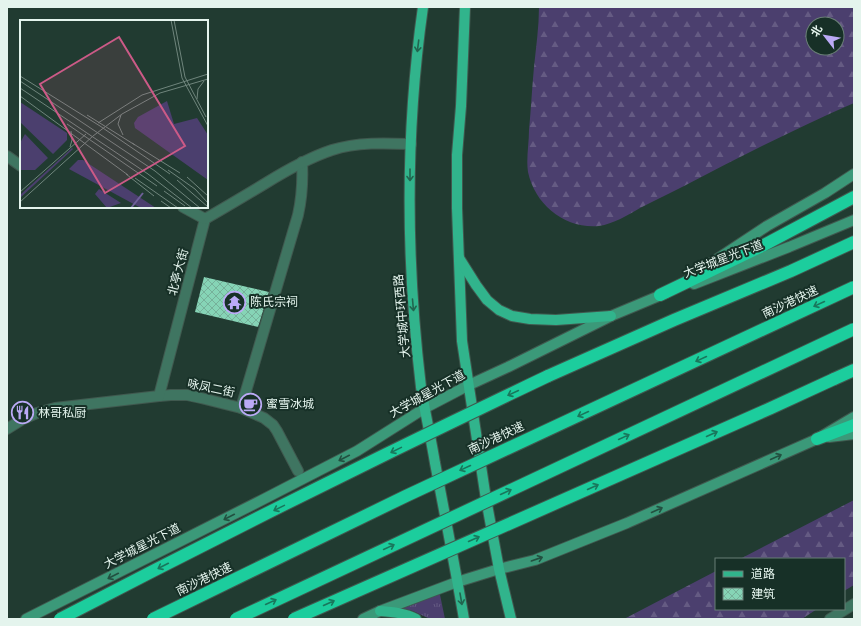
<svg xmlns="http://www.w3.org/2000/svg" width="861" height="626" font-family="'Source Sans 3','Noto Sans SC',sans-serif">
  <style>
    .grass { fill: url(#grass-tufts) }
    .forest { fill: url(#forest-firs); fill-rule: evenodd }
    .building { fill: url(#building-cross-hatch) }
    .lines { fill: none; stroke-linecap: round; stroke-linejoin: round }
    .lane-casing { stroke: #40594f; stroke-width: 12 }
    .street-casing { stroke: #40594f; stroke-width: 12 }
    .secondary-casing { stroke: #40594f; stroke-width: 12 }
    .primary-casing { stroke: #40594f; stroke-width: 12 }
    .highway-casing { stroke: #40594f; stroke-width: 14 }
    .lane { stroke: #3f7561; stroke-width: 10 }
    .street { stroke: #3f7561; stroke-width: 10 }
    .secondary { stroke: #3b9979; stroke-width: 10 }
    .primary { stroke: #31b48c; stroke-width: 10 }
    .highway { stroke: #1ccd9d; stroke-width: 12 }
    .highway-bridge-casing { stroke: #40594f; stroke-width: 14; stroke-linecap: butt }
    .highway-bridge { stroke: #1ccd9d; stroke-width: 12 }
    .oneway { stroke: #21654f }
    .oneway2 { stroke: #19775c }
    .oneway3 { stroke: #225040 }
    .labels { text-anchor: middle; stroke-width: 4; stroke-linejoin: round; paint-order: stroke }
    .street-label { font-size: 12px; fill: #e4f4ed; stroke: #173027 }
    .poi-label { font-size: 12px; fill: #e4f4ed; stroke: #173027; text-anchor: start }
    .inset-river { fill: none; stroke: #6e6099; stroke-width: 2 }
    .inset-road { fill: none; stroke: #6f857c; stroke-width: 1 }
    .view { fill: #cc5a87; fill-opacity: 0.15; stroke: #cc5a87; stroke-width: 2 }
    .inset-edge { fill: none; stroke: #e4f4ed; stroke-width: 2 }
  </style>
  <defs>
    <pattern id="grass-tufts" width="24" height="20" patternUnits="userSpaceOnUse"><rect width="24" height="20" fill="#4b3f6e"/><path d="M3 7l-1-3M5 7V3M7 7l1-3M15 17l-1-3M17 17v-4M19 17l1-3" fill="none" stroke="#655b83"/></pattern>
    <pattern id="forest-firs" width="22" height="20" patternUnits="userSpaceOnUse"><rect width="22" height="20" fill="#4b3f6e"/><path d="M5 1l3.5 6h-7zM16 11l3.5 6h-7z" fill="#655b83"/></pattern>
    <pattern id="building-cross-hatch" width="8" height="8" patternUnits="userSpaceOnUse"><rect width="8" height="8" fill="#86d4b6"/><path d="M0 0l8 8M0 8l8-8" fill="none" stroke="#76b19a"/></pattern>
  </defs>
  <rect width="100%" height="100%" fill="#213b31"/>
  <path class="grass" d="M 439,590 L 445,619 L 430,619 L 413,611 L 401,608 Z"/>
  <g class="forest">
    <path d="M 539,7 L 854,7 L 854,103 C 797,128 741,156 686,185 C 671,193 655,200 640,208 C 628,215 613,224 599,226 C 565,229 535,205 528,172 C 526,159 529,144 529,130 C 531,109 532,88 534,67 C 536,47 539,27 539,7 ZM 813,24 L 837,24 L 837,48 L 813,48 Z"/>
    <path d="M 854,500 L 854,585 L 844,591 L 844,559 L 740,559 Z"/>
    <path d="M 716,571 L 716,609 L 817,609 L 802,619 L 624,619 Z"/>
  </g>
  <path class="building" d="M 204,277 L 269,292 L 258,327 L 195,312 Z"/>
  <g class="lines">
    <defs>
      <g id="lane">
        <path d="M 159,396 L 171,395 L 187,395 L 201,398 L 241,408 L 264,418 L 273,425 L 277,431 L 298,471"/>
        <path d="M 241,408 L 298,215 C 302,197 303,181 302,162"/>
        <path d="M 7,429 L 23,419 L 37,413 L 55,408 L 159,396 L 205,219"/>
        <path d="M 830,619 L 854,604"/>
      </g>
      <g id="street">
        <path d="M 7,156 L 21,166"/>
        <path d="M 183,207 L 205,219 C 226,207 246,195 266,183 C 287,170 308,158 332,150 C 357,142 385,143 411,144"/>
      </g>
      <g id="secondary">
        <path d="M 699,271 L 767,226 L 825,193 L 854,174"/>
        <path d="M 694,284 L 789,247 L 854,220"/>
        <path d="M 829,437 L 854,434"/>
        <path d="M 26,619 L 262,500 L 357,451 L 425,408 L 469,385 L 508,367 L 611,316 L 666,293"/>
        <path d="M 363,619 L 380,611 L 457,582 L 499,569 L 535,560 L 627,523 L 817,439 L 854,417"/>
      </g>
      <g id="primary">
        <path d="M 423,7 C 405,133 406,261 421,387 C 425,413 431,438 435,463 C 445,515 455,567 464,619"/>
        <path d="M 465,7 L 461,106 L 457,155 L 457,208 L 462,341 L 486,499 L 499,569 L 511,619"/>
        <path d="M 459,258 L 476,285 L 487,300 L 499,310 L 512,316 L 530,319 L 556,320 L 611,316"/>
        <path d="M 380,611 C 393,612 405,613 416,619"/>
      </g>
      <g id="highway">
        <path d="M 660,295 L 764,245 L 854,197"/>
        <path d="M 548,376 L 674,320 L 791,271 L 854,242"/>
        <path d="M 834,379 L 854,370"/>
        <path d="M 817,439 L 854,425"/>
      </g>
    </defs>
    <use href="#lane" class="lane-casing"/>
    <use href="#street" class="street-casing"/>
    <use href="#secondary" class="secondary-casing"/>
    <use href="#primary" class="primary-casing"/>
    <use href="#highway" class="highway-casing"/>
    <use href="#lane" class="lane"/>
    <use href="#street" class="street"/>
    <use href="#secondary" class="secondary"/>
    <use href="#primary" class="primary"/>
    <use href="#highway" class="highway"/>
    <defs>
      <g id="highway-bridge">
        <path d="M 60,619 C 221,535 384,454 548,376"/>
        <path d="M 153,619 L 406,496 L 854,287"/>
        <path d="M 236,619 L 854,329"/>
        <path d="M 294,619 L 771,408 L 834,379"/>
      </g>
    </defs>
    <use href="#highway-bridge" class="highway-bridge-casing"/>
    <use href="#highway-bridge" class="highway-bridge"/>
  </g>
  <defs><path id="oneway-shaft" d="M-6 0H5M1.5-3L5.5 0L1.5 3" fill="none" stroke-width="1.6" stroke-linecap="round" stroke-linejoin="round"/></defs>
  <g class="oneway">
    <use href="#oneway-shaft" transform="translate(418 46) rotate(97)"/>
    <use href="#oneway-shaft" transform="translate(410 175) rotate(90)"/>
    <use href="#oneway-shaft" transform="translate(413 305) rotate(85)"/>
    <use href="#oneway-shaft" transform="translate(461 599) rotate(80)"/>
  </g>
  <g class="oneway2">
    <use href="#oneway-shaft" transform="translate(819 304) rotate(155)"/>
    <use href="#oneway-shaft" transform="translate(701 359) rotate(155)"/>
    <use href="#oneway-shaft" transform="translate(513 393) rotate(155)"/>
    <use href="#oneway-shaft" transform="translate(583 414) rotate(155)"/>
    <use href="#oneway-shaft" transform="translate(712 434) rotate(-24)"/>
    <use href="#oneway-shaft" transform="translate(624 437) rotate(-25)"/>
    <use href="#oneway-shaft" transform="translate(396 450) rotate(154)"/>
    <use href="#oneway-shaft" transform="translate(465 468) rotate(155)"/>
    <use href="#oneway-shaft" transform="translate(593 487) rotate(-24)"/>
    <use href="#oneway-shaft" transform="translate(506 492) rotate(-25)"/>
    <use href="#oneway-shaft" transform="translate(279 508) rotate(154)"/>
    <use href="#oneway-shaft" transform="translate(474 539) rotate(-24)"/>
    <use href="#oneway-shaft" transform="translate(389 547) rotate(-25)"/>
    <use href="#oneway-shaft" transform="translate(163 566) rotate(153)"/>
    <use href="#oneway-shaft" transform="translate(271 602) rotate(-25)"/>
    <use href="#oneway-shaft" transform="translate(329 603) rotate(-24)"/>
  </g>
  <g class="oneway3">
    <use href="#oneway-shaft" transform="translate(776 457) rotate(-24)"/>
    <use href="#oneway-shaft" transform="translate(344 458) rotate(153)"/>
    <use href="#oneway-shaft" transform="translate(657 510) rotate(-24)"/>
    <use href="#oneway-shaft" transform="translate(229 517) rotate(153)"/>
    <use href="#oneway-shaft" transform="translate(537 559) rotate(-19)"/>
    <use href="#oneway-shaft" transform="translate(113 576) rotate(153)"/>
  </g>
  <defs>
    <symbol id="temple-ring" viewBox="-11 -11 22 22"><circle r="9.5" fill="#173027" stroke="#bbaaf6" stroke-width="1.5"/><path d="M0-6L5-2H3V0L6.5 2.5H4V6H1.5V3h-3V6H-4V2.5H-6.5L-3 0V-2H-5Z" fill="#bbaaf6"/></symbol>
    <symbol id="cafe-ring" viewBox="-11 -11 22 22"><circle r="9.5" fill="#173027" stroke="#bbaaf6" stroke-width="1.5"/><path d="M-5.5-4.5H6V0H3Q3 3.5 0 3.5H-2.5Q-5.5 3.5-5.5 0ZM3-3.2v2h1.7v-2ZM-6 4.5H4V6H-6Z" fill="#bbaaf6"/></symbol>
    <symbol id="restaurant-ring" viewBox="-11 -11 22 22"><circle r="9.5" fill="#173027" stroke="#bbaaf6" stroke-width="1.5"/><path d="M-5-6h1v4h1v-4h1v4h1v-4h1v5L-1.5 .5V6h-2V.5L-5-1ZM5-6V6H3V1.5H1.5Q1.5-4 5-6Z" fill="#bbaaf6"/></symbol>
  </defs>
  <g fill-rule="evenodd">
    <use href="#temple-ring" x="222" y="290" width="25" height="25"/>
    <use href="#cafe-ring" x="238" y="392" width="25" height="25"/>
    <use href="#restaurant-ring" x="10" y="400" width="25" height="25"/>
  </g>
  <g class="labels">
    <g class="street-label">
      <text transform="translate(723 259) rotate(-21)" y="4">大学城星光下道</text>
      <text transform="translate(178 272) rotate(-75)" y="4">北亭大街</text>
      <text transform="translate(790 302) rotate(-25)" y="4">南沙港快速</text>
      <text transform="translate(402 316) rotate(-95)" y="4">大学城中环西路</text>
      <text transform="translate(211 388) rotate(12)" y="4">咏凤二街</text>
      <text transform="translate(427 394) rotate(-29)" y="4">大学城星光下道</text>
      <text transform="translate(496 438) rotate(-25)" y="4">南沙港快速</text>
      <text transform="translate(142 546) rotate(-27)" y="4">大学城星光下道</text>
      <text transform="translate(204 579) rotate(-26)" y="4">南沙港快速</text>
    </g>
    <g class="poi-label">
      <text x="250" y="306">陈氏宗祠</text>
      <text x="266" y="408">蜜雪冰城</text>
      <text x="38" y="417">林哥私厨</text>
    </g>
  </g>
  <g transform="translate(20 20)">
    <rect width="188" height="188" fill="#213b31"/>
    <path d="M 5,114 L 28,138 L 15,150 L 0,150 L 0,123 ZM 52,128 L 53,129 L 0,178 L 0,175 ZM 79,169 L 101,183 L 87,188 L 75,174 Z" fill="#4b3f6e"/>
    <path d="M 147,81 L 154,104 L 177,98 L 188,115 L 188,160 L 115,108 L 114,103 L 118,97 ZM 0,82 L 47,113 L 47,120 L 33,134 L 0,102 ZM 58,140 L 63,140 L 136,188 L 121,188 L 49,149 Z" fill="#4b3f6e"/>
    <path class="inset-river" d="M 111,188 L 123,173"/>
    <path class="inset-road" d="M 151,0 L 162,58 L 188,106M 154,0 L 165,57 L 186,97M 0,56 L 80,106 L 150,154M 0,61 L 135,151 L 180,188M 0,68 L 128,154 L 172,188M 0,76 L 108,155M 177,79 L 178,69 L 184,61M 67,95 L 115,125M 101,95 L 98,104 L 103,115M 78,103 L 122,75 L 188,54M 47,104 L 137,166M 112,123 L 160,153M 50,127 L 52,120 L 51,111M 148,150 L 175,169 L 188,183M 106,154 L 134,176M 167,157 L 188,176M 115,158 L 158,188M 157,160 L 188,187M 144,171 L 165,186M 0,172 L 66,114M 141,181 L 151,188M 0,182 L 73,116 L 102,94 L 140,73 L 188,59"/>
    <path class="view" d="M 99,17 L 165,126 L 85,173 L 20,64 Z"/>
    <rect width="188" height="188" class="inset-edge"/>
  </g>
  <rect width="861" height="626" fill="none" stroke="#e4f4ed" stroke-width="16"/>
  <rect x="715" y="558" width="130" height="52" fill="#173027" stroke="#697e76"/>
  <rect x="723" y="571" width="20" height="6" fill="#31b48c" stroke="#697e76"/>
  <text x="751" y="578" font-size="12" fill="#e4f4ed">道路</text>
  <rect x="723" y="588" width="20" height="12" fill="url(#building-cross-hatch)" stroke="#697e76"/>
  <text x="751" y="598" font-size="12" fill="#e4f4ed">建筑</text>
  <g transform="translate(825 36) rotate(301)"><circle r="19" fill="#173027" stroke="#697e76"/>
  <path d="M0-3L7 15L0 10L-7 15Z" fill="#bbaaf6"/>
  <text y="-6" font-size="11" font-weight="bold" text-anchor="middle" fill="#e4f4ed">北</text>
  </g>
</svg>
